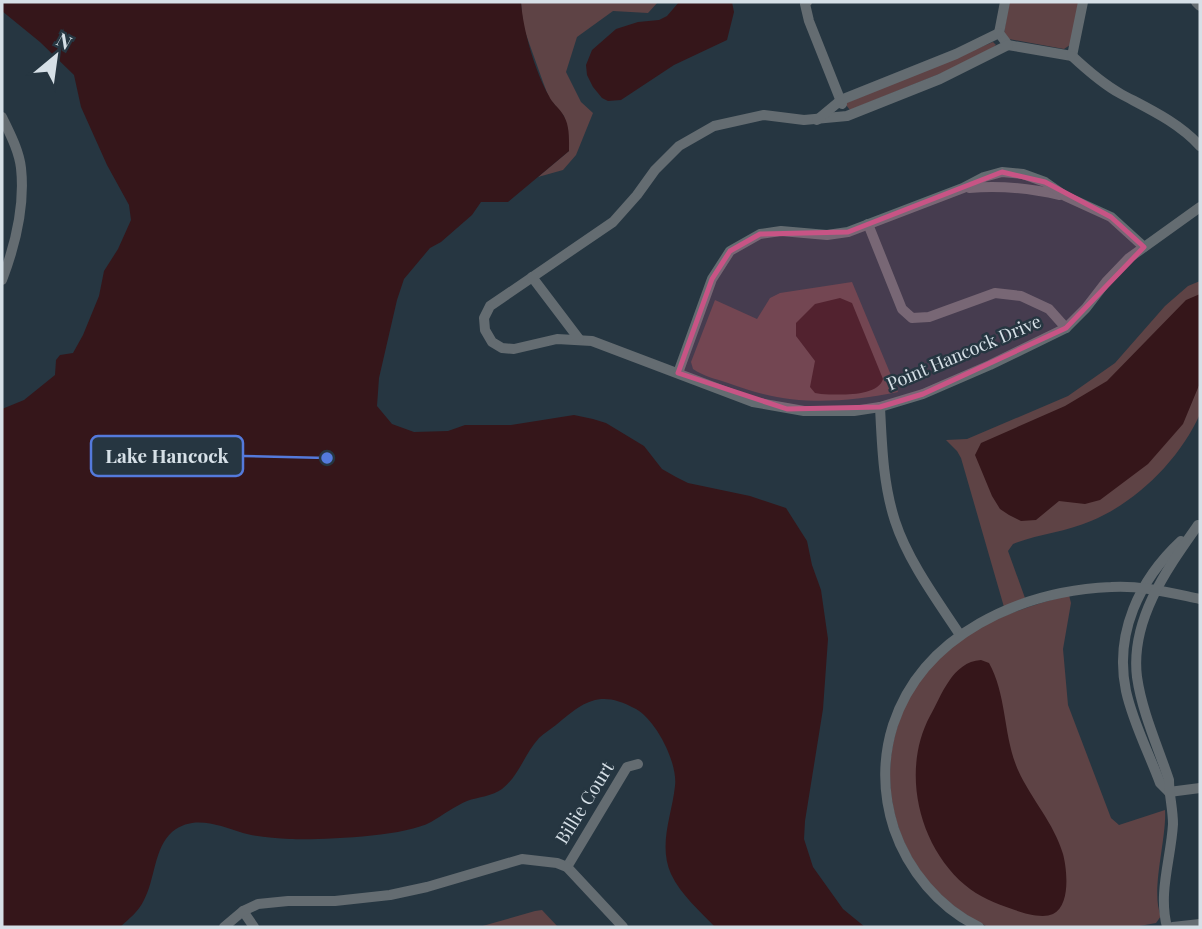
<svg xmlns="http://www.w3.org/2000/svg" width="1202" height="929" font-family="'Playfair Display',serif">
  <style>
    .green { fill: #5e4345 }
    .water { fill: #35161a }
    .lines { fill: none; stroke-linecap: round; stroke-linejoin: round }
    .minor { stroke: #646c71; stroke-width: 10 }
    .marked { fill: #c85485; fill-opacity: 0.2; stroke: #c85485; stroke-width: 5; stroke-linejoin: round }
    .labels { text-anchor: middle; stroke-width: 5; stroke-linejoin: round; paint-order: stroke }
    .street-label { font-size: 18px; fill: #d6e0e7; stroke: #263641 }
    .leader { fill: none; stroke: #547adc; stroke-width: 2.5 }
    .callout-dot { fill: #547adc; stroke: #263641; stroke-width: 2.5 }
    .callout { fill: #263641; stroke: #547adc; stroke-width: 2.5 }
    .callout-label { font-size: 19px; text-anchor: middle; font-weight: bold; fill: #d6e0e7 }
  </style>
  <rect width="100%" height="100%" fill="#263641"/>
  <g class="green">
    <path d="M 521,2 L 658,2 L 648,13 L 613,11 L 577,37 L 566,72 L 581,102 L 593,113 L 576,155 L 563,170 L 538,177 L 569,151 L 564,116 L 549,98 L 543,82 L 523,26 Z"/>
    <path d="M 1009,2 L 1080,2 L 1070,45 L 1064,49 L 1009,39 L 1004,33 Z"/>
    <path d="M 993,42 L 996,45 L 979,58 L 850,110 L 846,105 L 846,103 Z"/>
    <path d="M 1200,281 L 1200,414 C 1180,459 1137,502 1091,521 C 1066,532 1038,534 1013,544 L 1008,551 L 1025,598 L 1004,607 L 961,458 L 957,451 L 946,440 L 967,439 L 1068,396 L 1115,363 L 1165,306 L 1188,286 Z"/>
    <path d="M 852,282 L 898,392 C 835,404 789,406 728,383 C 716,379 703,376 693,369 L 691,362 L 715,300 L 757,319 L 770,298 L 780,293 Z"/>
    <path d="M 1069,595 L 1071,603 L 1063,649 L 1068,705 L 1111,818 L 1119,825 L 1165,810 C 1167,838 1150,892 1161,916 L 1156,923 L 1134,927 L 988,927 C 879,875 856,736 944,653 C 978,621 1026,607 1069,595 Z"/>
    <path d="M 542,910 L 558,927 L 479,927 L 535,911 Z"/>
  </g>
  <g class="water">
    <path d="M 2,2 L 521,2 C 523,30 535,71 549,96 C 552,103 558,107 562,113 C 570,124 569,138 569,151 L 508,202 L 481,202 L 472,215 L 441,242 L 430,248 L 404,279 L 397,300 L 379,378 L 377,406 L 392,424 L 414,432 L 448,431 L 465,425 L 511,425 L 574,415 L 593,419 L 606,423 L 644,446 L 662,469 L 676,477 L 688,483 L 750,496 L 786,508 L 807,541 L 812,565 L 821,590 L 828,639 L 823,709 L 805,821 L 804,839 L 813,867 L 843,909 L 865,927 L 715,927 C 700,911 681,895 671,874 C 658,845 672,815 675,786 C 678,763 656,720 636,709 C 600,689 584,701 556,725 C 551,729 544,733 539,738 C 525,753 519,776 502,789 C 493,796 478,797 467,801 C 455,806 443,815 431,822 C 403,837 323,840 290,839 C 275,838 256,837 243,833 C 220,826 194,814 172,832 C 154,848 155,880 144,900 C 139,911 129,919 120,927 L 2,927 L 2,409 L 24,400 L 55,375 L 56,360 L 60,355 L 73,353 L 83,335 L 99,296 L 104,271 L 118,249 L 131,220 L 129,205 L 107,165 L 81,107 L 74,75 L 40,42 L 2,11 Z"/>
    <path d="M 679,2 L 732,2 L 734,12 L 727,40 L 674,65 L 621,100 L 608,101 L 602,98 L 593,87 L 587,75 L 586,65 L 592,50 L 616,29 L 638,22 L 659,20 L 667,16 Z"/>
    <path d="M 1200,294 L 1200,383 L 1183,424 L 1148,464 L 1100,500 L 1085,504 L 1059,501 L 1036,520 L 1021,521 L 1009,515 L 1000,509 L 992,496 L 975,455 L 981,443 L 1065,406 L 1107,381 L 1186,300 Z"/>
    <path d="M 840,298 L 852,303 L 883,379 C 878,397 838,395 821,394 L 815,393 L 810,387 L 815,361 L 796,336 L 796,323 L 815,304 Z"/>
    <path d="M 981,660 L 989,663 C 1007,695 1003,736 1018,770 C 1031,799 1054,823 1063,854 C 1067,869 1071,905 1053,914 C 1042,919 1023,913 1012,909 C 995,903 979,897 965,885 C 918,845 901,770 930,716 C 942,695 952,662 981,660 Z"/>
  </g>
  <g class="lines">
    <g class="minor">
      <path d="M 807,2 L 805,4 L 809,21 L 842,104"/>
      <path d="M 1005,2 L 999,33 L 1008,45 L 1072,56 L 1083,2"/>
      <path d="M 1196,2 L 1200,6"/>
      <path d="M 1008,45 L 940,79 L 847,116 L 804,120 L 764,115 L 714,126 L 679,146 L 655,170 L 637,195 L 613,222 L 490,306 L 484,318 L 485,330 L 492,342 L 502,348 L 514,349 L 557,339 L 592,341 L 753,402 L 804,411 L 854,411 L 880,407 L 923,394 L 990,365 L 1066,328 L 1086,308 L 1106,282 L 1129,258 L 1200,207"/>
      <path d="M 1072,56 C 1087,70 1103,84 1121,94 C 1149,109 1178,122 1200,146"/>
      <path d="M 2,117 C 9,132 19,150 21,168 C 25,205 15,246 2,280"/>
      <path d="M 817,120 L 841,100 L 956,54 L 999,33"/>
      <path d="M 969,188 C 1001,185 1029,188 1060,195"/>
      <path d="M 868,224 L 902,309 L 912,318 L 929,317 L 995,293 L 1021,296 L 1049,309 L 1066,328"/>
      <path d="M 532,277 L 579,339"/>
      <path d="M 678,373 L 712,279 L 730,251 L 760,234 L 781,231 L 827,235 L 848,232 L 963,188 L 984,177 L 1002,172 L 1023,174 L 1045,182 L 1065,196 L 1111,217 L 1144,247"/>
      <path d="M 880,407 C 882,446 883,484 895,521 C 908,561 937,600 960,635"/>
      <path d="M 1169,792 L 1160,783 C 1149,753 1133,723 1126,691 C 1114,634 1139,580 1181,541"/>
      <path d="M 1169,792 L 1200,788"/>
      <path d="M 567,867 L 627,767 L 638,764"/>
      <path d="M 243,911 L 254,927"/>
      <path d="M 224,927 L 243,911 L 258,904 L 288,901 L 335,901 L 390,895 L 427,887 L 522,859 L 557,863 L 567,867 L 623,927"/>
      <path d="M 979,927 C 939,908 908,870 894,829 C 883,795 882,760 893,725 C 923,634 1021,591 1111,587 C 1141,585 1171,593 1200,599"/>
      <path d="M 1167,927 C 1158,892 1171,859 1173,824 C 1173,809 1169,795 1169,780 C 1158,747 1142,712 1137,677 C 1130,620 1167,569 1198,525"/>
      <path d="M 1173,927 L 1200,924"/>
    </g>
  </g>
  <path class="marked" d="M 1002,172 L 1045,182 L 1111,217 L 1144,247 L 1066,328 L 923,394 L 880,407 L 787,409 L 678,373 L 712,279 L 730,251 L 760,234 L 848,232 Z"/>
  <g class="labels">
    <g class="street-label">
      <text transform="translate(964 353) rotate(-23)" y="6">Point Hancock Drive</text>
      <text transform="translate(585 803) rotate(-58)" y="6">Billie Court</text>
    </g>
  </g>
  <path class="leader" d="M327 458L243 456"/>
  <circle class="callout-dot" cx="327" cy="458" r="7"/>
  <rect class="callout" x="91" y="436" width="152" height="40" rx="7"/>
  <g class="callout-label">
    <text x="167" y="463">Lake Hancock</text>
  </g>
  <rect width="1202" height="929" fill="none" stroke="#d6e0e7" stroke-width="7"/>
  <g transform="translate(56 56) rotate(29)" stroke="#263641" stroke-width="5" paint-order="stroke">
  <path d="M0-5L12 26L0 18L-12 26Z" fill="#d6e0e7"/>
  <text y="-10" font-size="19" font-weight="bold" text-anchor="middle" fill="#d6e0e7">N</text>
  </g>
</svg>
